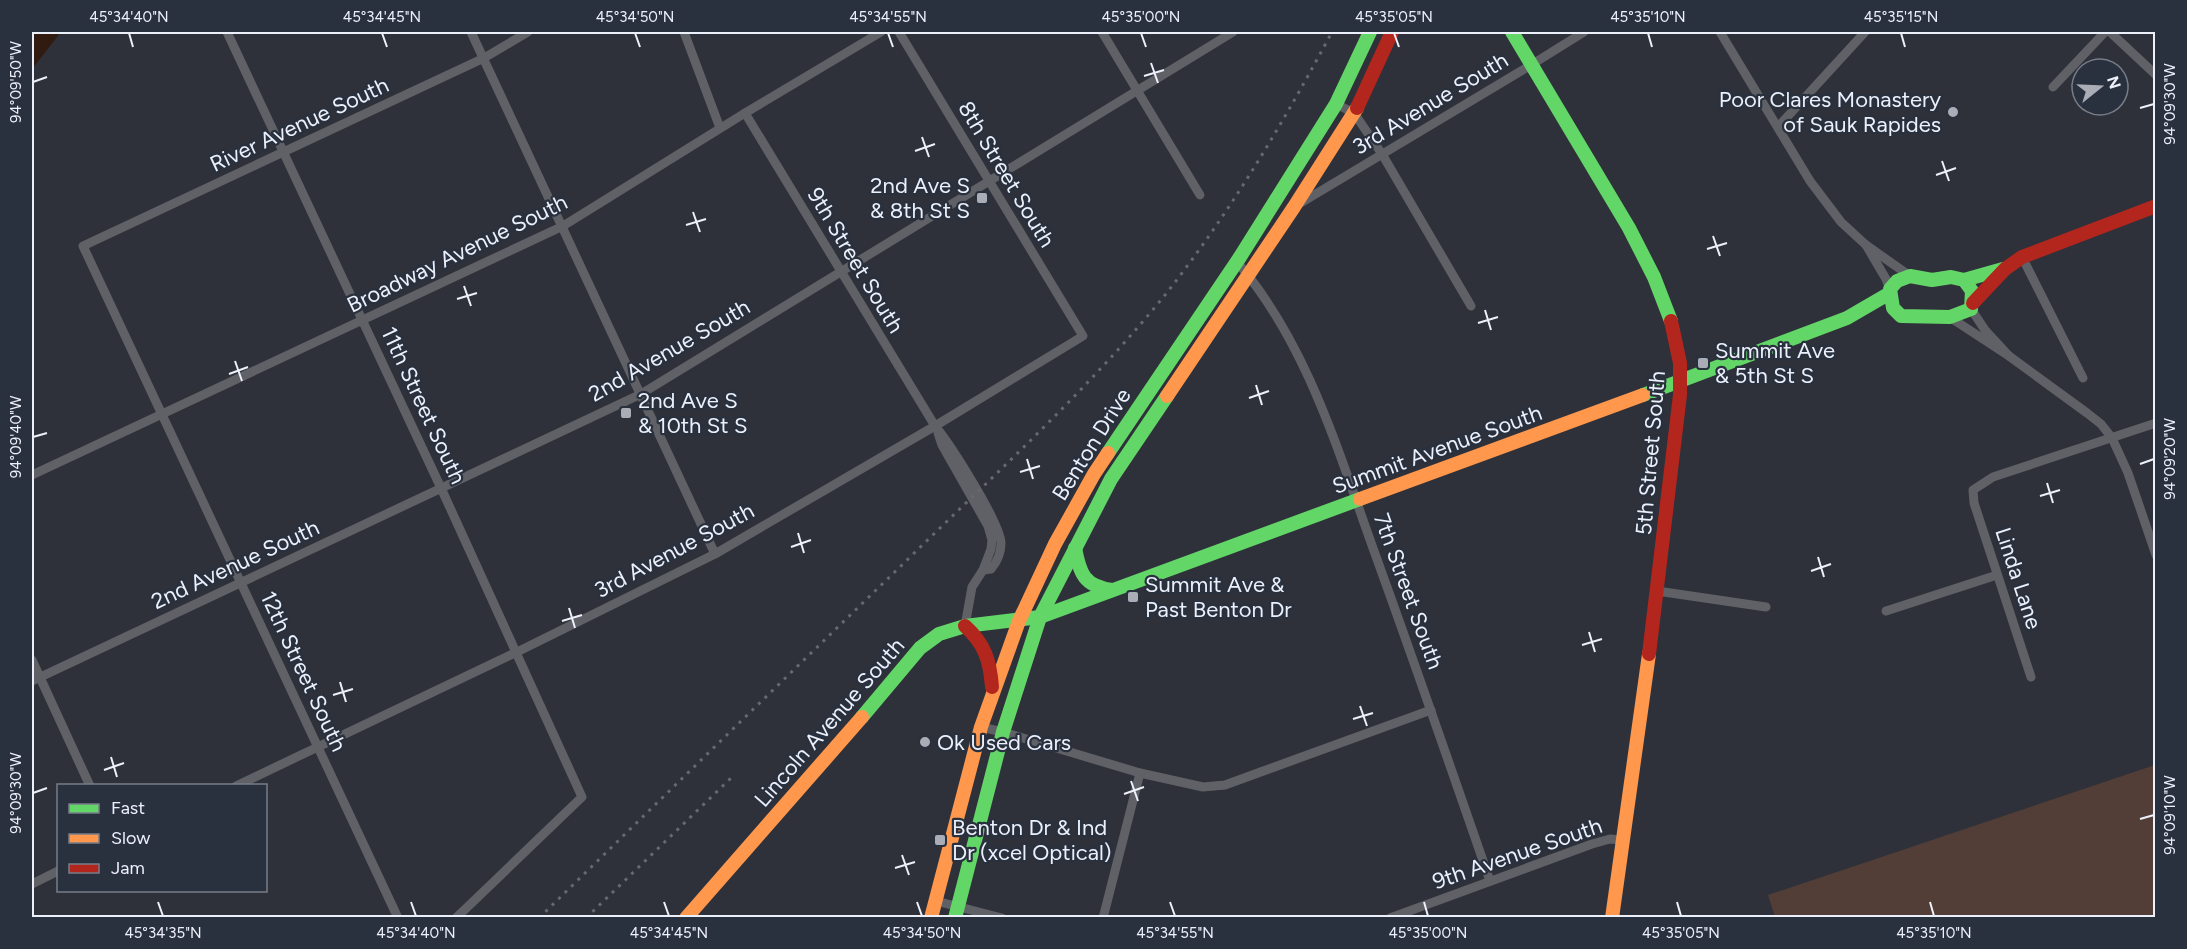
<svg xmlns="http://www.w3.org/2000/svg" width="2187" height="949" font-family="Figtree,sans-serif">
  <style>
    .green { fill: #523e36 }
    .water { fill: #311b10 }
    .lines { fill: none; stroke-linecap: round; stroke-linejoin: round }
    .street { stroke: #5f6166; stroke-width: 9 }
    .fast { stroke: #63d668; stroke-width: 14 }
    .slow { stroke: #ff974d; stroke-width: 14 }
    .jam { stroke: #b3261e; stroke-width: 14 }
    .rail { stroke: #68696f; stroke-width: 3; stroke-dasharray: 3 6; stroke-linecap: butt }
    .ticks { fill: none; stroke: #ecf0fa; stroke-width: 2 }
    .poi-dot { fill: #aaadb6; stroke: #29303e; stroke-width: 2 }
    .labels { text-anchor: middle; stroke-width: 4.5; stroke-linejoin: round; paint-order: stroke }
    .poi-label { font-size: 22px; fill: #ecf0fa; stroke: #29303e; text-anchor: start }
    .street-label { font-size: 22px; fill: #ecf0fa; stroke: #29303e }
    .neatline { fill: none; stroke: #ecf0fa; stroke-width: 2 }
    .ticks-label { font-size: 15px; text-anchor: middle; fill: #ecf0fa }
  </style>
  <rect width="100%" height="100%" fill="#2e3139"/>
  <path class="green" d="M 2155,765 L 2155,917 L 1775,917 L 1768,895 Z"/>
  <path class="water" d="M 32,32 L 61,32 L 32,69 Z"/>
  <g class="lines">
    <g class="street">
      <path d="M 227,32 L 441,488 L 582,797 L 456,918"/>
      <path d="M 471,32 L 715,554"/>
      <path d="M 684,32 L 720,128"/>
      <path d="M 1102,32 L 1200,195"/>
      <path d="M 1720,32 L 1810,181 L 1841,222 L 1866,245"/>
      <path d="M 2110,32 L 2156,75"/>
      <path d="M 2053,87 L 2105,32"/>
      <path d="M 1336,104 L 1354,113 L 1382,154 L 1471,306"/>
      <path d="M 745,113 L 935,426 C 950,444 1000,522 1001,543 C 1001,553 997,562 991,569 L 983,570"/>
      <path d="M 1778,127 L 1865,32"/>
      <path d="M 1299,204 L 1531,65 L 1584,32"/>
      <path d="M 2022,257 L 2083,378"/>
      <path d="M 1237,262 C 1307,343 1338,451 1374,551 C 1414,661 1452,771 1490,881"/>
      <path d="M 1890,289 L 1886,279 L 1866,245 L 1910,276"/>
      <path d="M 1951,318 L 2009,356 L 1985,330 L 1971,309"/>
      <path d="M 2009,356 L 2087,413 L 2101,424 L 2112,438 L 2128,473 L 2156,555"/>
      <path d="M 938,433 L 942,445 L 988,526 L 992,540 L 991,549 L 983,570 L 972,587 L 965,626"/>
      <path d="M 32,475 L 563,226 L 745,113 L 881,32"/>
      <path d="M 1657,591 L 1766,607"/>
      <path d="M 1886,611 L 1997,575"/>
      <path d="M 32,660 L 90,786"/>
      <path d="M 2031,677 L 1974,503 L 1973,490 L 1993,477 L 2156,423"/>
      <path d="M 32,681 L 641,394 L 1233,32"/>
      <path d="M 981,727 L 1003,732 L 1140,773 L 1203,787 L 1225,785 L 1431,710"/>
      <path d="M 236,786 L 517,652 L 715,554 L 935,426 L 1083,336 L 899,32"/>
      <path d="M 32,884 L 58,871"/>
      <path d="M 936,901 L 1002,918"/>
      <path d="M 398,918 L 83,246 L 484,58 L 528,32"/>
      <path d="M 1103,918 L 1140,773"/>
      <path d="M 1390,918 L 1592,844 L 1610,839 L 1623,840"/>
    </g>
    <g class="fast">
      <path d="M 1512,32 L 1629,228 L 1654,277 L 1671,321"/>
      <path d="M 1910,276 L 1932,280 L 1951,277 L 1964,280 L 1972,291 L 1971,309 L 1950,317 L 1901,316 L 1893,308 L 1890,289 L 1897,281 Z"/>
      <path d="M 1964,280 L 2003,269"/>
      <path d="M 1643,395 L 1847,318 L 1890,293"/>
      <path d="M 1108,453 L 1240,257 L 1336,104 L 1370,32"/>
      <path d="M 1075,548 C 1080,574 1084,586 1112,590"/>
      <path d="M 862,717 L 920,648 L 939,634 L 965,626 L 1040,617 L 1360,499"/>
      <path d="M 955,918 L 1003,732 L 1040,617 L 1111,479 L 1167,396"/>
    </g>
    <g class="slow">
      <path d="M 1167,396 L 1294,207 L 1357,108"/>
      <path d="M 1360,499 L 1643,395"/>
      <path d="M 686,918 L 862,717"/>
      <path d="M 931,918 L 981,727 L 1019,621 L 1055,544 L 1094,474 L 1108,453"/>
      <path d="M 1612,918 L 1649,654"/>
    </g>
    <g class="jam">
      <path d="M 1357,108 L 1392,32"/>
      <path d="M 1973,303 L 2005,269 L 2022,257 L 2156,206"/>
      <path d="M 965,626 C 985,644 990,661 992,687"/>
      <path d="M 1649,654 L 1680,395 L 1680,363 L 1671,321"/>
    </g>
    <g class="rail">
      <path d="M 539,918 C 661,799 783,680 905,562 C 994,475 1087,391 1165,295 C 1230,213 1283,123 1332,32"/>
      <path d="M 586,918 L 731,778"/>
    </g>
  </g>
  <path class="ticks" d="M 129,33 L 133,47M 382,33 L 387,47M 635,33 L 640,47M 888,33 L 893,47M 1141,33 L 1146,47M 1394,33 L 1399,47M 1648,33 L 1652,47M 1901,33 L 1905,47M 1151,63 L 1158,83M 1144,76 L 1164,70M 33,82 L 47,77M 2140,108 L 2154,104M 922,137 L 929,157M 915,151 L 935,144M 1942,161 L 1949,181M 1936,175 L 1956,168M 693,212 L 700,232M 686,225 L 706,219M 1713,236 L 1720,256M 1707,249 L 1727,243M 464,286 L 471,306M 457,299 L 477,293M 1485,310 L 1491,330M 1478,323 L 1498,317M 235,361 L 242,381M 229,374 L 248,367M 1256,385 L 1262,405M 1249,398 L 1269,391M 33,437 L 47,433M 1027,459 L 1033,479M 2140,464 L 2154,459M 1020,472 L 1040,466M 2047,483 L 2053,503M 2040,496 L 2060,490M 798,533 L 804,553M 791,547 L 811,540M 1818,557 L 1824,577M 1811,571 L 1831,564M 569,608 L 575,628M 562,621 L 582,615M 1589,632 L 1595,652M 1582,645 L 1602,639M 340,682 L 346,702M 333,695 L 353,689M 1360,706 L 1367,726M 1353,719 L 1373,713M 111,757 L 117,777M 104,770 L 124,763M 1131,781 L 1138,801M 33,793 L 47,788M 1124,794 L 1144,787M 2140,819 L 2154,815M 902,855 L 909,875M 895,868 L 915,862M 158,902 L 163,916M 411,902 L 416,916M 664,902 L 669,916M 917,902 L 922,916M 1170,902 L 1175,916M 1424,902 L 1428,916M 1677,902 L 1681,916M 1930,902 L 1934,916"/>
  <g class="poi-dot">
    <circle cx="1953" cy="112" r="6"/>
    <rect x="976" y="192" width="12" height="12" rx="3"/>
    <rect x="1697" y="357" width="12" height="12" rx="3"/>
    <rect x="620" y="407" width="12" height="12" rx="3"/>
    <rect x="1127" y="591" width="12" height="12" rx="3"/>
    <circle cx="925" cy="742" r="6"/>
    <rect x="934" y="834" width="12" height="12" rx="3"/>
  </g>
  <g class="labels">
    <g class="poi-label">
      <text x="1941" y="107" text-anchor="end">Poor Clares Monastery<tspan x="1941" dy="25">of Sauk Rapides</tspan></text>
      <text x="970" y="193" text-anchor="end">2nd Ave S<tspan x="970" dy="25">&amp; 8th St S</tspan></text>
      <text x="1715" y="358">Summit Ave<tspan x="1715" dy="25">&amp; 5th St S</tspan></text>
      <text x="638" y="408">2nd Ave S<tspan x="638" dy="25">&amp; 10th St S</tspan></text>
      <text x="1145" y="592">Summit Ave &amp;<tspan x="1145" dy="25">Past Benton Dr</tspan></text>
      <text x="937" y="750">Ok Used Cars</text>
      <text x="952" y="835">Benton Dr &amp; Ind<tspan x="952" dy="25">Dr (xcel Optical)</tspan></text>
    </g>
    <g class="street-label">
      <text transform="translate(1430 103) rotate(-31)" y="8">3rd Avenue South</text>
      <text transform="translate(299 124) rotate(-25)" y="8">River Avenue South</text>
      <text transform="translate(1007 174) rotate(59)" y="8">8th Street South</text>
      <text transform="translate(457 253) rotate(-26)" y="8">Broadway Avenue South</text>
      <text transform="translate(856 260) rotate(59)" y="8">9th Street South</text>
      <text transform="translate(669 350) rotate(-30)" y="8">2nd Avenue South</text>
      <text transform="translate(424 405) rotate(65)" y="8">11th Street South</text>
      <text transform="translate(1091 444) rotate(-58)" y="8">Benton Drive</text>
      <text transform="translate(1437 449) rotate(-20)" y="8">Summit Avenue South</text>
      <text transform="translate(1650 453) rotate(-85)" y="8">5th Street South</text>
      <text transform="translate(674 550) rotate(-28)" y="8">3rd Avenue South</text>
      <text transform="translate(235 564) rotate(-25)" y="8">2nd Avenue South</text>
      <text transform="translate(2019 578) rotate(72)" y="8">Linda Lane</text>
      <text transform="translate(1409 591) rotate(70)" y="8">7th Street South</text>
      <text transform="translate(304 671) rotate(65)" y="8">12th Street South</text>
      <text transform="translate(829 722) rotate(-49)" y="8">Lincoln Avenue South</text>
      <text transform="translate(1517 853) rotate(-19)" y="8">9th Avenue South</text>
    </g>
  </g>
  <rect width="2187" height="949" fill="none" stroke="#29303e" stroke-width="66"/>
  <rect x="57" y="784" width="210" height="108" fill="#29303e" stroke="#777d89" stroke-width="1.5"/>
  <rect x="69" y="804" width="30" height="9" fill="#63d668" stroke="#777d89" stroke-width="1.5"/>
  <text x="111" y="814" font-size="18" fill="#ecf0fa">Fast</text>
  <rect x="69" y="834" width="30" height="9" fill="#ff974d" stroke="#777d89" stroke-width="1.5"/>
  <text x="111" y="844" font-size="18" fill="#ecf0fa">Slow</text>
  <rect x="69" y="864" width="30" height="9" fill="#b3261e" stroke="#777d89" stroke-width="1.5"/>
  <text x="111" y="874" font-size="18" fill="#ecf0fa">Jam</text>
  <g transform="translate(2100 87) rotate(72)"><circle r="28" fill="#29303e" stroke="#777d89" stroke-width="1.5"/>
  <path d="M0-4.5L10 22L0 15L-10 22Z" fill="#aaadb6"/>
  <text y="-9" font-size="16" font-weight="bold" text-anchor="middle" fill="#ecf0fa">N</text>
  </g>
  <rect x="33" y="33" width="2121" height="883" class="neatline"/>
  <g class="ticks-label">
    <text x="129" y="22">45°34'40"N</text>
    <text x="382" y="22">45°34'45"N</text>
    <text x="635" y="22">45°34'50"N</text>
    <text x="888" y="22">45°34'55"N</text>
    <text x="1141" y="22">45°35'00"N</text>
    <text x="1394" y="22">45°35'05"N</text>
    <text x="1648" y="22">45°35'10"N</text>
    <text x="1901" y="22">45°35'15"N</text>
    <text transform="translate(16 82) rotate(-90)" y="5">94°09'50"W</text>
    <text transform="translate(2170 104) rotate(-90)" y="5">94°09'30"W</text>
    <text transform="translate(16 437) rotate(-90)" y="5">94°09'40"W</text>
    <text transform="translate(2170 459) rotate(-90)" y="5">94°09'20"W</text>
    <text transform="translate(16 793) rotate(-90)" y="5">94°09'30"W</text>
    <text transform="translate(2170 815) rotate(-90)" y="5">94°09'10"W</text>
    <text x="163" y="938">45°34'35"N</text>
    <text x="416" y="938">45°34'40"N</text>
    <text x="669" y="938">45°34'45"N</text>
    <text x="922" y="938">45°34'50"N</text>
    <text x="1175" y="938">45°34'55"N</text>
    <text x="1428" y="938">45°35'00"N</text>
    <text x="1681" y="938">45°35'05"N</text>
    <text x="1934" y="938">45°35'10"N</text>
  </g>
</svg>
